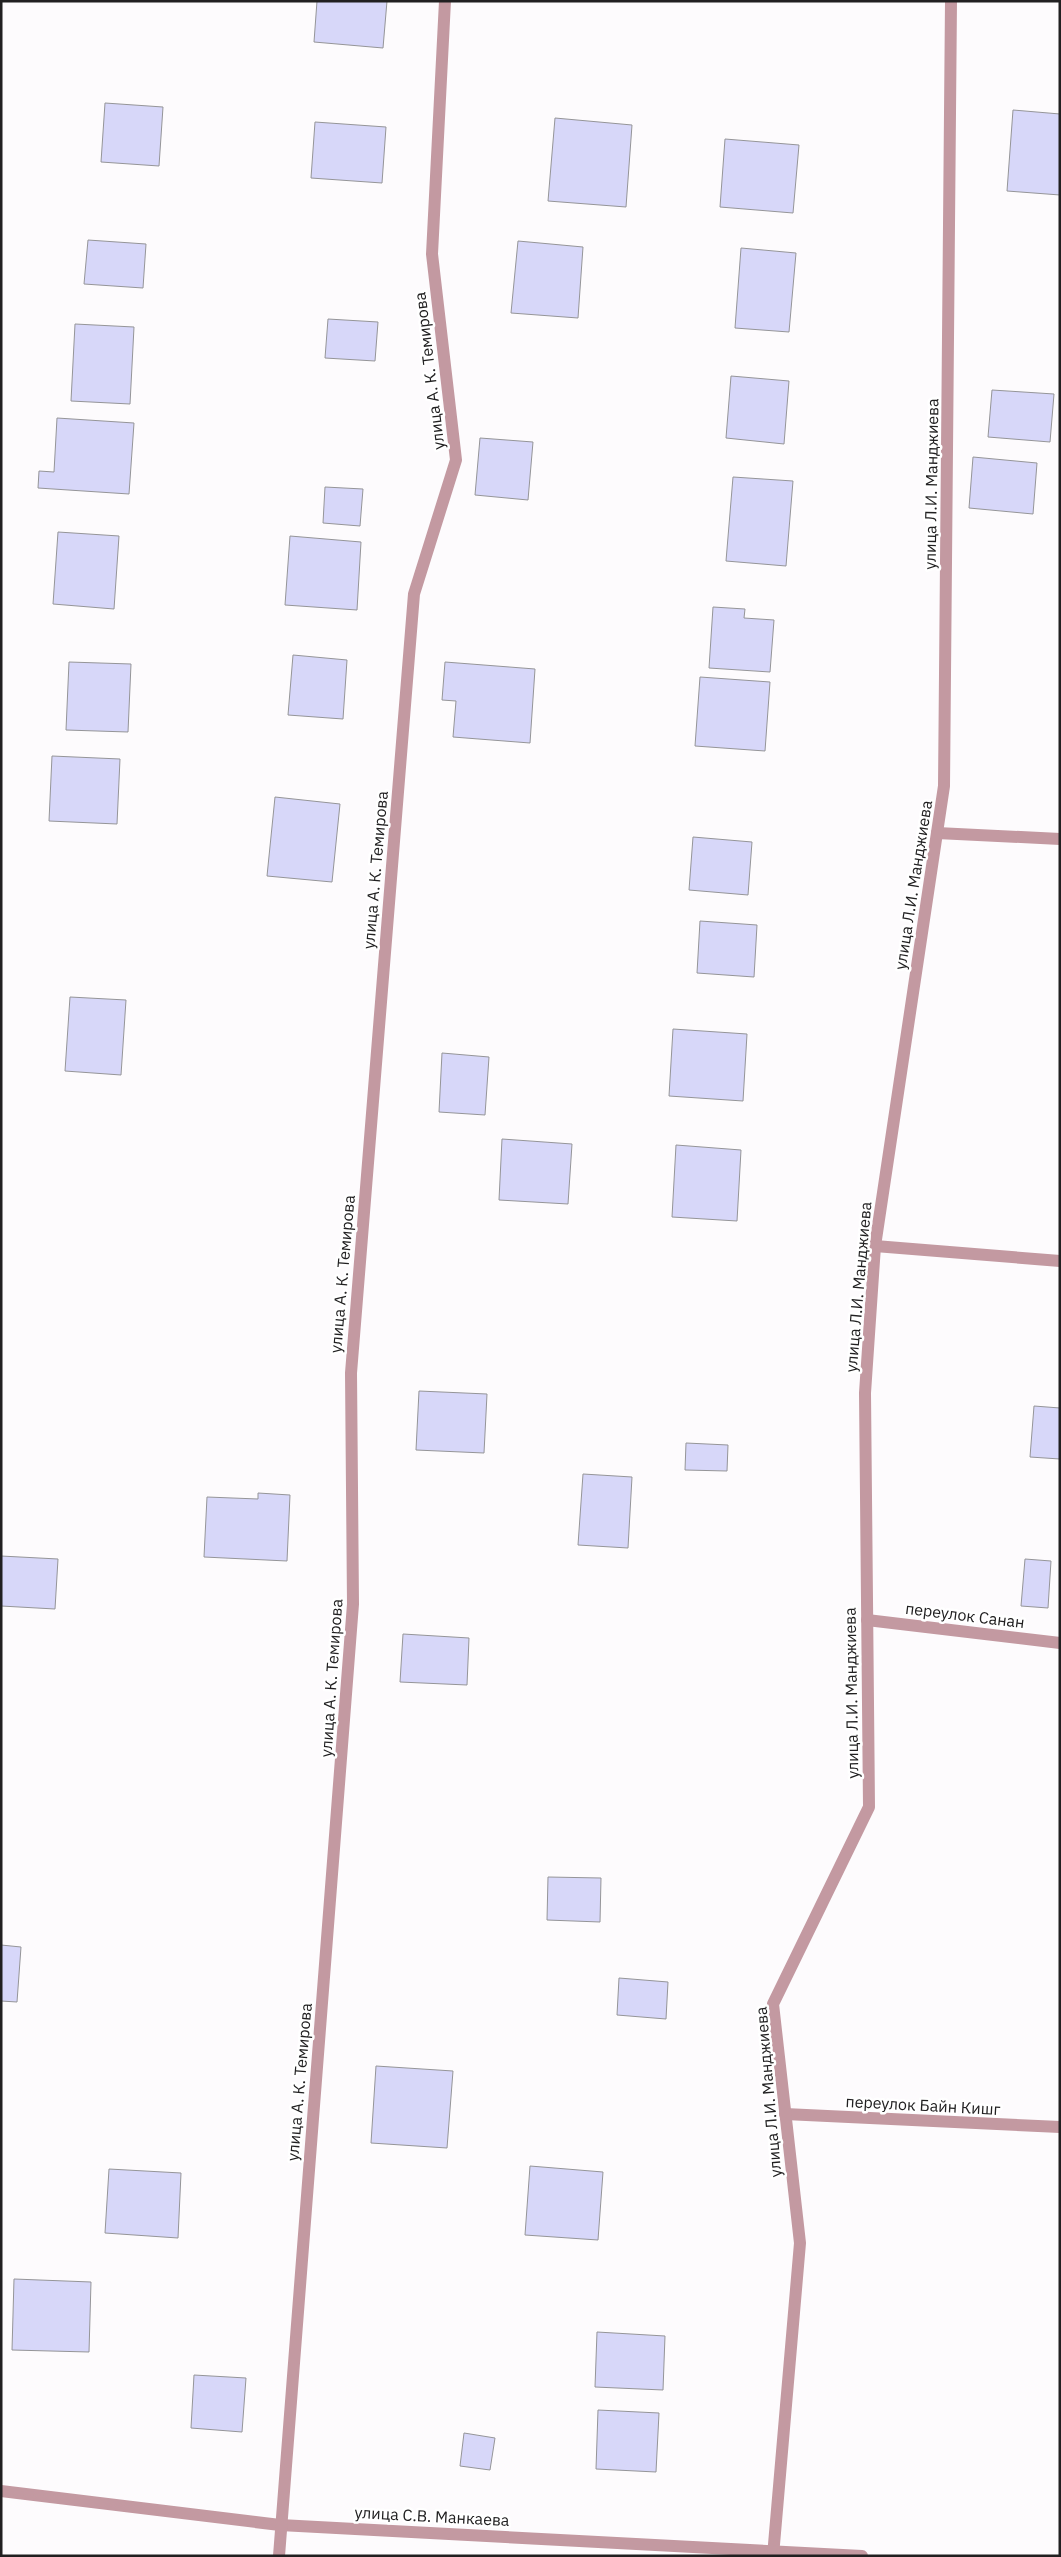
<svg xmlns="http://www.w3.org/2000/svg" width="1061" height="2557" font-family="'IBM Plex Sans',sans-serif">
  <style>
    .building { fill: #d7d7f9; stroke: #959598 }
    .lines { fill: none; stroke-linecap: round; stroke-linejoin: round }
    .minor { stroke: #c399a1; stroke-width: 12 }
    .labels { text-anchor: middle; stroke-width: 5; stroke-linejoin: round; paint-order: stroke }
    .street-label { font-size: 16px; fill: #212021; stroke: #fff }
  </style>
  <rect width="100%" height="100%" fill="#fdfbfd"/>
  <g class="building">
    <path d="M 317,1 L 387,1 L 383,48 L 314,42 Z"/>
    <path d="M 105,103 L 163,107 L 159,166 L 101,162 Z"/>
    <path d="M 1013,110 L 1060,114 L 1060,195 L 1007,191 Z"/>
    <path d="M 555,118 L 632,125 L 626,207 L 548,201 Z"/>
    <path d="M 315,122 L 386,127 L 382,183 L 311,178 Z"/>
    <path d="M 725,139 L 799,145 L 793,213 L 720,207 Z"/>
    <path d="M 88,240 L 146,244 L 143,288 L 84,284 Z"/>
    <path d="M 518,241 L 583,247 L 578,318 L 511,313 Z"/>
    <path d="M 741,248 L 796,253 L 789,332 L 735,328 Z"/>
    <path d="M 328,319 L 378,322 L 375,361 L 325,358 Z"/>
    <path d="M 75,324 L 134,327 L 130,404 L 71,401 Z"/>
    <path d="M 731,376 L 789,381 L 784,444 L 726,438 Z"/>
    <path d="M 992,390 L 1054,394 L 1050,442 L 988,437 Z"/>
    <path d="M 57,418 L 134,423 L 129,494 L 38,488 L 39,471 L 54,472 Z"/>
    <path d="M 480,438 L 533,442 L 528,500 L 475,495 Z"/>
    <path d="M 973,457 L 1037,463 L 1033,514 L 969,508 Z"/>
    <path d="M 733,477 L 793,481 L 786,566 L 726,561 Z"/>
    <path d="M 325,487 L 363,489 L 360,526 L 323,523 Z"/>
    <path d="M 58,532 L 119,536 L 114,609 L 53,604 Z"/>
    <path d="M 290,536 L 361,542 L 357,610 L 285,605 Z"/>
    <path d="M 713,607 L 745,609 L 744,618 L 774,620 L 770,672 L 709,668 Z"/>
    <path d="M 293,655 L 347,660 L 343,719 L 288,715 Z"/>
    <path d="M 69,662 L 131,664 L 128,732 L 66,730 Z"/>
    <path d="M 445,662 L 535,669 L 530,743 L 453,737 L 456,701 L 442,700 Z"/>
    <path d="M 700,677 L 770,682 L 765,751 L 695,746 Z"/>
    <path d="M 52,756 L 120,759 L 117,824 L 49,821 Z"/>
    <path d="M 275,797 L 340,804 L 332,882 L 267,876 Z"/>
    <path d="M 693,837 L 752,842 L 748,895 L 689,890 Z"/>
    <path d="M 700,921 L 757,925 L 754,977 L 697,973 Z"/>
    <path d="M 70,997 L 126,1000 L 121,1075 L 65,1071 Z"/>
    <path d="M 673,1029 L 747,1034 L 743,1101 L 669,1096 Z"/>
    <path d="M 442,1053 L 489,1057 L 485,1115 L 439,1112 Z"/>
    <path d="M 502,1139 L 572,1144 L 568,1204 L 499,1200 Z"/>
    <path d="M 676,1145 L 741,1150 L 737,1221 L 672,1217 Z"/>
    <path d="M 419,1391 L 487,1394 L 484,1453 L 416,1450 Z"/>
    <path d="M 1034,1406 L 1060,1408 L 1060,1459 L 1030,1457 Z"/>
    <path d="M 686,1443 L 728,1445 L 727,1471 L 685,1470 Z"/>
    <path d="M 583,1474 L 632,1477 L 628,1548 L 578,1545 Z"/>
    <path d="M 258,1493 L 290,1495 L 287,1561 L 204,1557 L 207,1497 L 258,1499 Z"/>
    <path d="M 1,1556 L 58,1559 L 55,1609 L 1,1606 Z"/>
    <path d="M 1025,1559 L 1051,1561 L 1048,1608 L 1021,1606 Z"/>
    <path d="M 403,1634 L 469,1638 L 467,1685 L 400,1682 Z"/>
    <path d="M 548,1877 L 601,1878 L 600,1922 L 547,1920 Z"/>
    <path d="M 1,1945 L 21,1947 L 17,2002 L 1,2001 Z"/>
    <path d="M 619,1978 L 668,1982 L 666,2019 L 617,2015 Z"/>
    <path d="M 376,2066 L 453,2071 L 447,2148 L 371,2143 Z"/>
    <path d="M 530,2166 L 603,2172 L 598,2240 L 525,2235 Z"/>
    <path d="M 109,2169 L 181,2173 L 178,2238 L 105,2233 Z"/>
    <path d="M 14,2279 L 91,2282 L 89,2352 L 12,2350 Z"/>
    <path d="M 597,2332 L 665,2336 L 663,2390 L 595,2387 Z"/>
    <path d="M 194,2375 L 246,2378 L 242,2432 L 191,2428 Z"/>
    <path d="M 598,2410 L 659,2413 L 656,2472 L 596,2469 Z"/>
    <path d="M 464,2433 L 495,2438 L 490,2470 L 460,2466 Z"/>
  </g>
  <g class="lines">
    <g class="minor">
      <path d="M 937,833 L 1060,839"/>
      <path d="M 875,1246 L 1060,1261"/>
      <path d="M 867,1620 L 1060,1643"/>
      <path d="M 785,2114 L 1060,2127"/>
      <path d="M 1,2491 L 280,2525 L 862,2556"/>
      <path d="M 279,2556 L 353,1604 L 351,1373 L 414,594 L 456,460 L 432,254 L 445,1"/>
      <path d="M 773,2556 L 800,2243 L 773,2004 L 869,1807 L 865,1393 L 875,1246 L 944,786 L 951,1"/>
    </g>
  </g>
  <g class="labels">
    <g class="street-label">
      <text transform="translate(429 371) rotate(-97)" y="6">улица А. К. Темирова</text>
      <text transform="translate(931 484) rotate(-89)" y="6">улица Л.И. Манджиева</text>
      <text transform="translate(375 870) rotate(-85)" y="6">улица А. К. Темирова</text>
      <text transform="translate(913 885) rotate(-81)" y="6">улица Л.И. Манджиева</text>
      <text transform="translate(342 1274) rotate(-85)" y="6">улица А. К. Темирова</text>
      <text transform="translate(858 1287) rotate(-85)" y="6">улица Л.И. Манджиева</text>
      <text transform="translate(965 1615) rotate(7)" y="6">переулок Санан</text>
      <text transform="translate(331 1678) rotate(-86)" y="6">улица А. К. Темирова</text>
      <text transform="translate(851 1693) rotate(-91)" y="6">улица Л.И. Манджиева</text>
      <text transform="translate(299 2082) rotate(-85)" y="6">улица А. К. Темирова</text>
      <text transform="translate(768 2092) rotate(-95)" y="6">улица Л.И. Манджиева</text>
      <text transform="translate(923 2105) rotate(3)" y="6">переулок Байн Кишг</text>
      <text transform="translate(432 2516) rotate(3)" y="6">улица С.В. Манкаева</text>
    </g>
  </g>
  <rect width="1061" height="2557" fill="none" stroke="#212021" stroke-width="5"/>
</svg>
